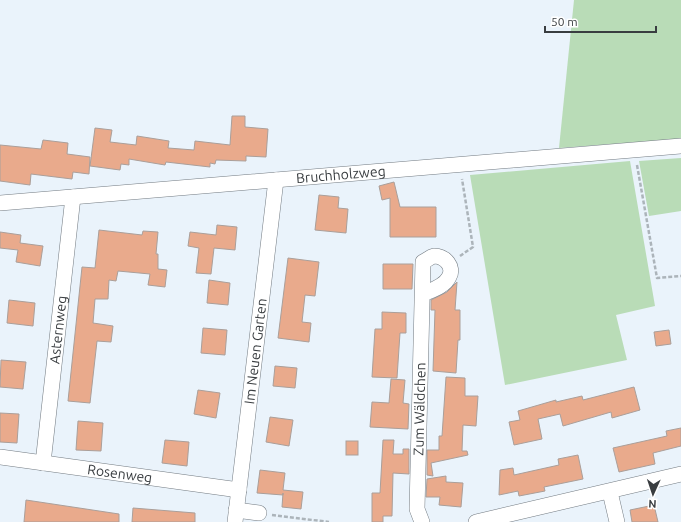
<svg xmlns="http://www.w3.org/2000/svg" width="681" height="522" font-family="Ubuntu,sans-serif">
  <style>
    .green { fill: #b9dcb7 }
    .building { fill: #e9aa8c; stroke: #aa9f9a }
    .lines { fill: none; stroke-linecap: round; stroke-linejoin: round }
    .minor-casing { stroke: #737b82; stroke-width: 16 }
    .path { stroke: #acb4ba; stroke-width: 2.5; stroke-dasharray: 4 2; stroke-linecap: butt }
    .minor { stroke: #fff; stroke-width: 15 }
    .labels { text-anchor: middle; stroke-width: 3; stroke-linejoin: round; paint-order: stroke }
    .street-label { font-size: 14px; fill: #393d40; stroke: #fff }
  </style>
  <rect width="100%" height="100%" fill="#eaf3fb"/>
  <g class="green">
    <path d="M 574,0 L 681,0 L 681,139 L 559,148 Z"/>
    <path d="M 681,158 L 681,211 L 649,216 L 639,161 Z"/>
    <path d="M 630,161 L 655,306 L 616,315 L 627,360 L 505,385 L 470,175 Z"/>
  </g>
  <g class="building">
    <path d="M 232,116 L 245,116 L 245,127 L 268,129 L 266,157 L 246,156 L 246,161 L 216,160 L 215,164 L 210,163 L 210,167 L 166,162 L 165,165 L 129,159 L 129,165 L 121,164 L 120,170 L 90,166 L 95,128 L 112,130 L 110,142 L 136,145 L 137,136 L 169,141 L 168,148 L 194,150 L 195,141 L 230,145 Z"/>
    <path d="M 43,140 L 68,143 L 67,154 L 90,157 L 89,174 L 73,172 L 72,179 L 31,174 L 30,185 L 0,181 L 0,145 L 41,149 Z"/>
    <path d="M 394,182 L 400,207 L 436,207 L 436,237 L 390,237 L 390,198 L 382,200 L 379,186 Z"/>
    <path d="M 319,195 L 339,197 L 338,208 L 348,209 L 346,233 L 315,230 Z"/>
    <path d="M 217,225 L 237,227 L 235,250 L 214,248 L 211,274 L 196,273 L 199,248 L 188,246 L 190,232 L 216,235 Z"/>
    <path d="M 99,230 L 142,235 L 143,231 L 158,232 L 156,254 L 158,254 L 158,269 L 167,270 L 165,287 L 148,285 L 150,274 L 118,271 L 116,281 L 109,280 L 108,299 L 95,299 L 93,323 L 113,326 L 111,342 L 97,341 L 90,403 L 68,401 L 82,267 L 95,268 Z"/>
    <path d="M 0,232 L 21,235 L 20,243 L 43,246 L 40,266 L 16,262 L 18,250 L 0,248 Z"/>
    <path d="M 288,258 L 319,262 L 315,296 L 305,295 L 302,322 L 311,323 L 309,342 L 278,338 Z"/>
    <path d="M 383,264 L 413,264 L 412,289 L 383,289 Z"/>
    <path d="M 209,280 L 230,283 L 228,305 L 207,303 Z"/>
    <path d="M 457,282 L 455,310 L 460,310 L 460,340 L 458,340 L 456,373 L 433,371 L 435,310 L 431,310 L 431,300 L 447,292 Z"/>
    <path d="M 9,300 L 35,303 L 33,326 L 7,323 Z"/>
    <path d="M 382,312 L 406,313 L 406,333 L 400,333 L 397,378 L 372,377 L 375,329 L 382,329 Z"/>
    <path d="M 203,328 L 227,330 L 225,355 L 201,353 Z"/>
    <path d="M 669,330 L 671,344 L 656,346 L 654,332 Z"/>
    <path d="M 1,360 L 26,362 L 23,389 L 0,387 Z"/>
    <path d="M 275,366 L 297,368 L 295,388 L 273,386 Z"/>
    <path d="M 446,377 L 465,378 L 465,396 L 478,396 L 476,426 L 463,425 L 462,451 L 467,451 L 468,455 L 431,463 L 433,476 L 427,475 L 427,450 L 439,450 L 439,436 L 442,436 Z"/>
    <path d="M 391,379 L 405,380 L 403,403 L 409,404 L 408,429 L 370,427 L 372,402 L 389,403 Z"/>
    <path d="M 634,387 L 640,410 L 612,418 L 611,412 L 563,426 L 560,414 L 538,419 L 542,439 L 514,445 L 509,422 L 520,420 L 518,411 L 556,400 L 556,402 L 582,396 L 583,400 Z"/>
    <path d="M 198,390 L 220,393 L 216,418 L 194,414 Z"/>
    <path d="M 0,413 L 19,414 L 17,443 L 0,442 Z"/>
    <path d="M 270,417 L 293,420 L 289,446 L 266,442 Z"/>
    <path d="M 78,421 L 103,423 L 101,451 L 76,450 Z"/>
    <path d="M 681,428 L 681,446 L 653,453 L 655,464 L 619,472 L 613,448 L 667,436 L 666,431 Z"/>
    <path d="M 165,440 L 189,442 L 187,466 L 162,463 Z"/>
    <path d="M 383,440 L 394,440 L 393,454 L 403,454 L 403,449 L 409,449 L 409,474 L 393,473 L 392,516 L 383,516 L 383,522 L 372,522 L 372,493 L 380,493 Z"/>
    <rect x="346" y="441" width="12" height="14"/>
    <path d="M 578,455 L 583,479 L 544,487 L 545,491 L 519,496 L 518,491 L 499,495 L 500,470 L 513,468 L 514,475 L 559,465 L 558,459 Z"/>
    <path d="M 260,470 L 285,473 L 283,490 L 303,492 L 301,509 L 282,507 L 283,493 L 283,495 L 257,493 Z"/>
    <path d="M 446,476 L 446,482 L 463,483 L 461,507 L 439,505 L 440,497 L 426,497 L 427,479 Z"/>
    <path d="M 26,500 L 119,514 L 119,522 L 24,522 Z"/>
    <path d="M 654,505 L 658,522 L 632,522 L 630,510 Z"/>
    <path d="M 133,508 L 195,513 L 195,522 L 132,522 Z"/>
  </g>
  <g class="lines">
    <defs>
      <g id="minor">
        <path id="s1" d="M 0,203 L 681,146"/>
        <path id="s2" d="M 0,457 L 239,490"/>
        <path id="s3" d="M 43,463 L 73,197"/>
        <path d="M 610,492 L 617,522"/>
        <path d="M 236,510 L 259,513"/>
        <path id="s4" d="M 235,522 L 276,180"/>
        <path id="s5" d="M 422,522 L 417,509 L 423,262 C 427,260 430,257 434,256 C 445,256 455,267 449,277 C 445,286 432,290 423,294"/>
        <path d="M 476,522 L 681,474"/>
      </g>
    </defs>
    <use href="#minor" class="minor-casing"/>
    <g class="path">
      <path d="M 637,165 L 657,278 L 681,276"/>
      <path d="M 460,256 L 473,247 L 462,179"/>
      <path d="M 272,515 L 329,522"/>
    </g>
    <use href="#minor" class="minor"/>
  </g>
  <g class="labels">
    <g class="street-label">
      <text dy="5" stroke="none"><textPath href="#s1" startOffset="342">Bruchholzweg</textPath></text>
      <text dy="5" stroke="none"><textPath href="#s3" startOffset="134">Asternweg</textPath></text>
      <text dy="5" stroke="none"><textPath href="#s4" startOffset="172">Im Neuen Garten</textPath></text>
      <text dy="5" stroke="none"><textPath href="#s5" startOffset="114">Zum Wäldchen</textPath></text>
      <text dy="5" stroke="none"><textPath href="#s2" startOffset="121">Rosenweg</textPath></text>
    </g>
  </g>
  <g transform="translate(653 494) rotate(183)" stroke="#ffffff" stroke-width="3" paint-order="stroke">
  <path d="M0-3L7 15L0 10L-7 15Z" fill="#393d40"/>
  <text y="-6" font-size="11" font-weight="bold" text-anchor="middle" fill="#393d40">N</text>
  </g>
  <path d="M545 26v6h111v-6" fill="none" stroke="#393d40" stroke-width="2"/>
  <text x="551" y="26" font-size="12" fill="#393d40" stroke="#ffffff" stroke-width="3" paint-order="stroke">50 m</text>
</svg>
